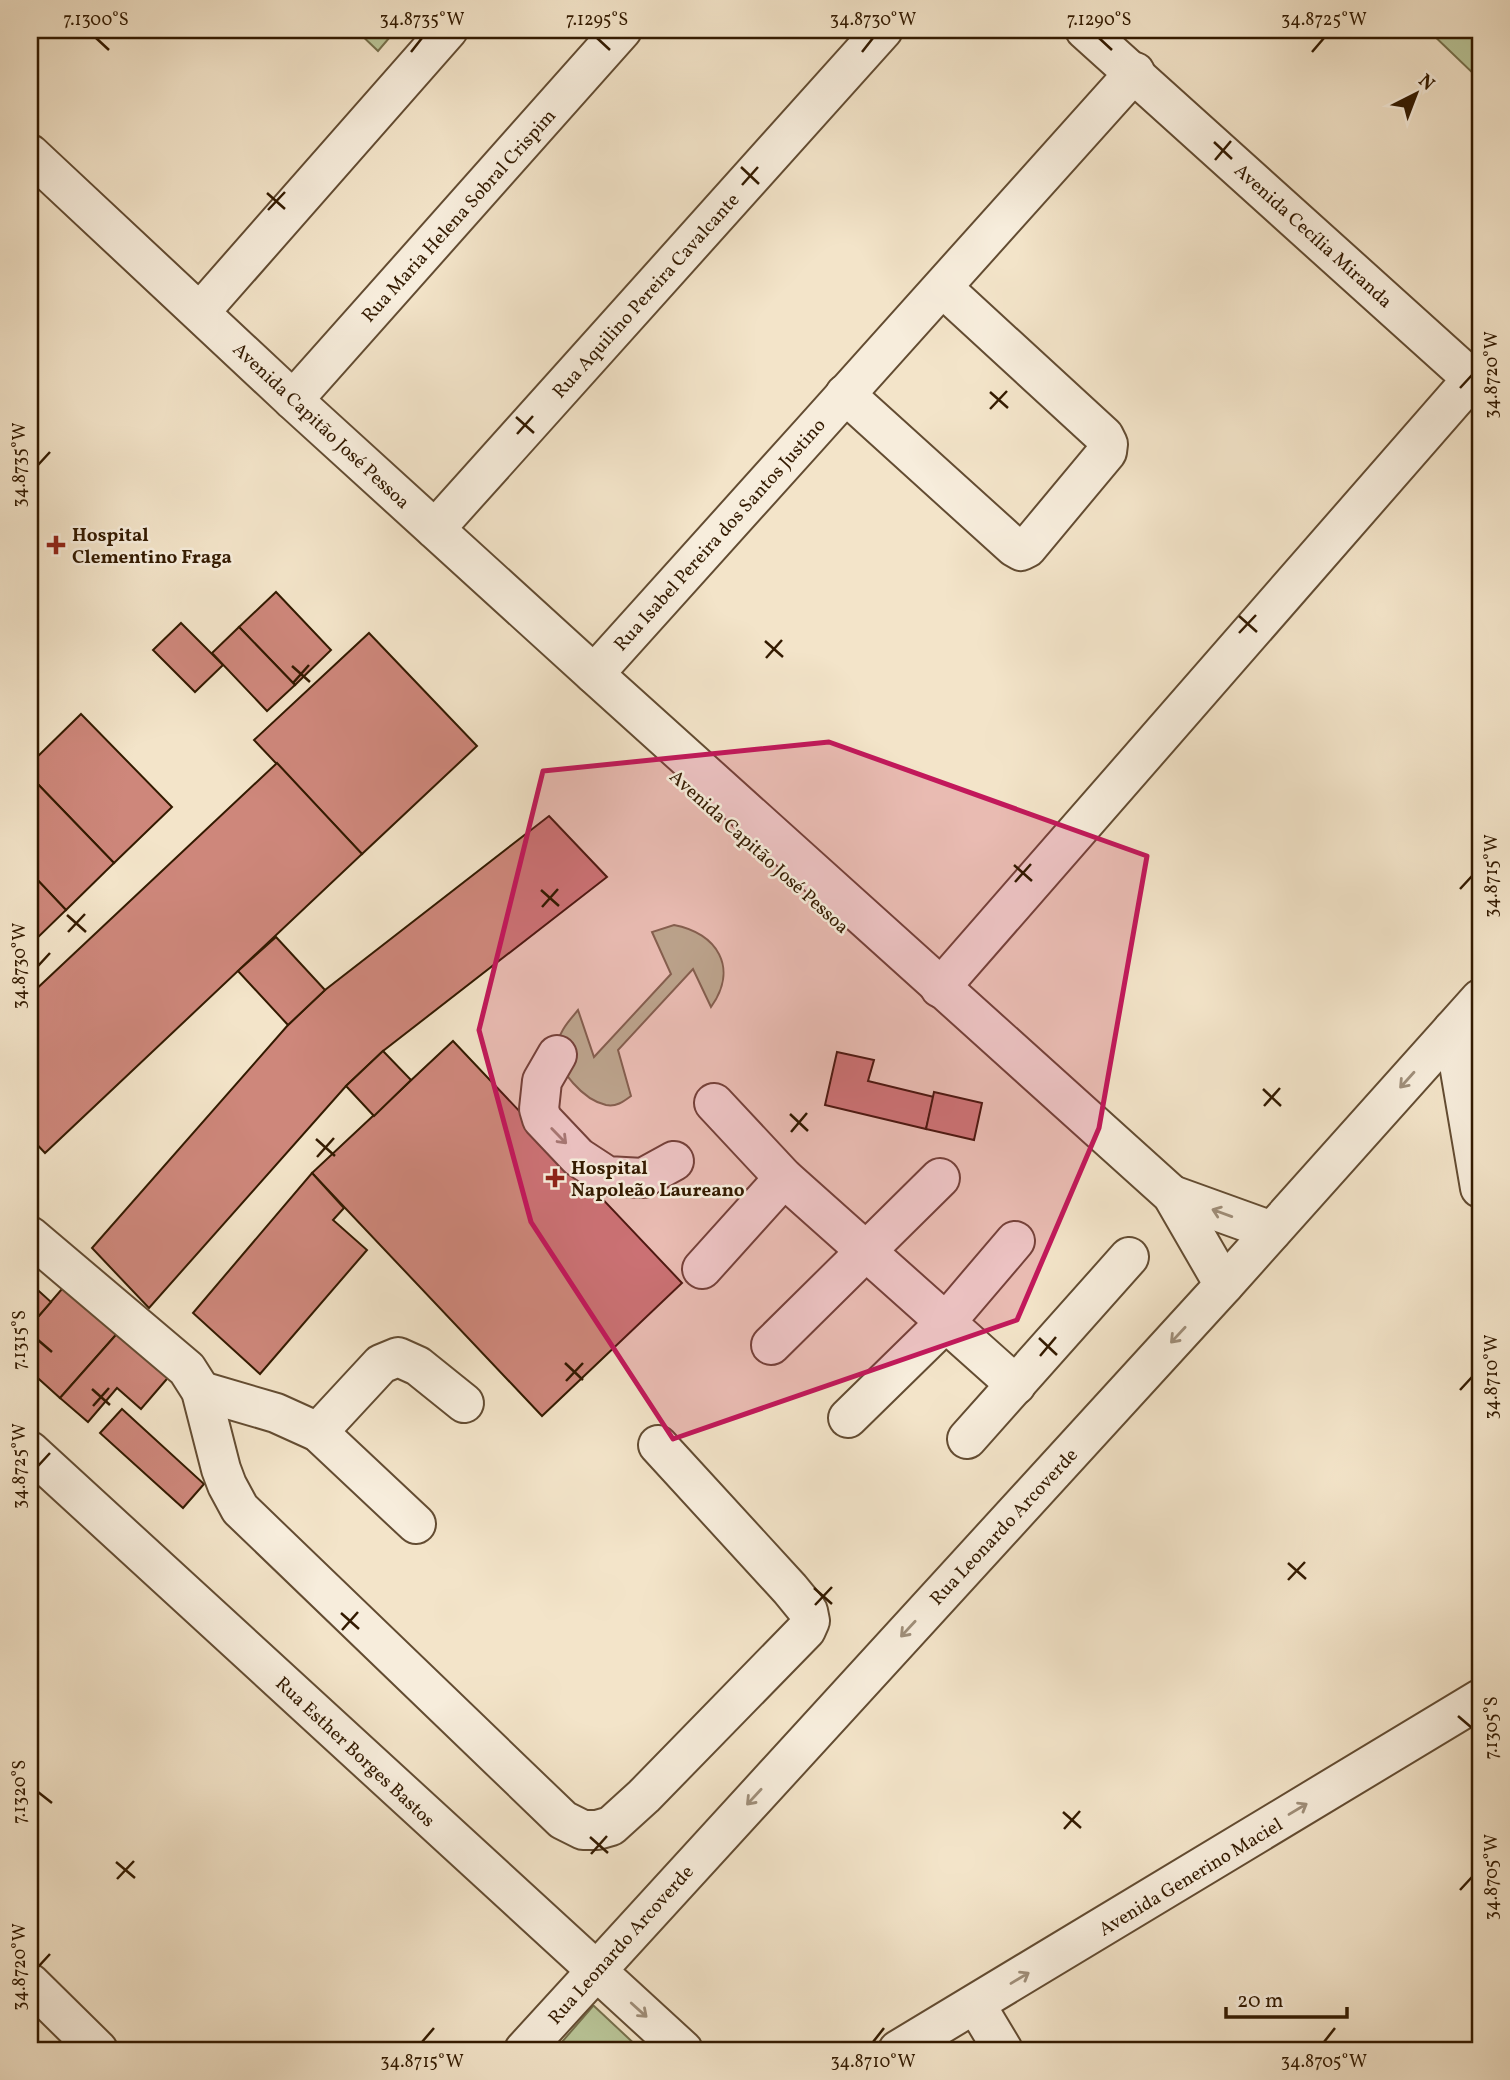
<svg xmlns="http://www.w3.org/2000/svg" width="1510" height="2080" font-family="Vollkorn,serif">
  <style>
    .green { fill: #b9c598; stroke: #76704c; stroke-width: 2 }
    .building { fill: #ce877b; stroke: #331a00; stroke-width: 2 }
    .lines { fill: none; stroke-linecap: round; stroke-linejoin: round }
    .minor-casing { stroke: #634c32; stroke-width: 42 }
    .minor { stroke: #f7eddc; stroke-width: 38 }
    .oneway { stroke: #9f8e79 }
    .marked { fill: #c2185b; fill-opacity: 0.2; stroke: #c2185b; stroke-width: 5; stroke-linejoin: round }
    .ticks { fill: none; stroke: #331a00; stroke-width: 2.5 }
    .poi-dot { fill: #8f2418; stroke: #f7eddc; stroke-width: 2.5 }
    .labels { text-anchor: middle; stroke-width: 5; stroke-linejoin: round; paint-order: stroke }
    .street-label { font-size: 19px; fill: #331a00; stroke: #f7eddc }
    .poi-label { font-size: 19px; font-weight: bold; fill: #331a00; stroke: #f7eddc; text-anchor: start }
    .neatline { fill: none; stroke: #331a00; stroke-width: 2.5 }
    .ticks-label { font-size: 18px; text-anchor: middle; fill: #331a00 }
  </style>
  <rect width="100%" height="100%" fill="#f3e4c9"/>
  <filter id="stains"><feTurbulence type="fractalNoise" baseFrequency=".00286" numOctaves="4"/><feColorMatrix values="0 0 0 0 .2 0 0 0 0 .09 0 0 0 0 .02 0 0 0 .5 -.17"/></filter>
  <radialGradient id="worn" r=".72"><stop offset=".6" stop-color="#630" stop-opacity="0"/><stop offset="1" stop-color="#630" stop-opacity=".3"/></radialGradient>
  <g class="green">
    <path d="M 356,30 L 396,30 L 378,51 Z"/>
    <path d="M 1428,30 L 1480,30 L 1480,80 Z"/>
    <path d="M 674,925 C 717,933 739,968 711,1007 L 693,969 L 618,1050 L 631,1096 C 623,1102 616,1107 606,1105 C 584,1100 557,1071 557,1048 C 558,1032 569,1021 578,1010 L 594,1057 L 671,974 L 652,932 Z"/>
    <path d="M 593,2006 L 594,2006 L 641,2050 L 555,2050 Z"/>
  </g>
  <g class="building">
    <path d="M 276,592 L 331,650 L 295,685 L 239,627 Z"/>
    <path d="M 181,623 L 223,665 L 195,692 L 153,650 Z"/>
    <path d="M 239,627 L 295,685 L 267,711 L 212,653 Z"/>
    <path d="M 369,633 L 477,746 L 362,854 L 254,740 Z"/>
    <path d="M 81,714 L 172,807 L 114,863 L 30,776 L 30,764 Z"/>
    <path d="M 277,763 L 362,854 L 45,1153 L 30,1137 L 30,995 Z"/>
    <path d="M 30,776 L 114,863 L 66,910 L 30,872 Z"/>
    <path d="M 549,816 L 607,877 L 383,1051 L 346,1086 L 149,1308 L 92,1248 L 288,1025 L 325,990 Z"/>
    <path d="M 30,872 L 66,910 L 30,945 Z"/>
    <path d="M 276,937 L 325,990 L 288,1025 L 238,971 Z"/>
    <path d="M 453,1041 L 682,1283 L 542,1416 L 312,1173 Z"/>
    <path d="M 383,1051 L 411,1080 L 374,1116 L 346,1086 Z"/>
    <path d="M 837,1052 L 874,1060 L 868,1081 L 934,1097 L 926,1129 L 825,1105 Z"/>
    <path d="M 934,1092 L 982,1103 L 974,1140 L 926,1129 Z"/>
    <path d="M 312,1173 L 344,1208 L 333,1220 L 367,1250 L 260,1374 L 193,1313 Z"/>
    <path d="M 68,1282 L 122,1328 L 60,1398 L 30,1371 L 30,1326 Z"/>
    <path d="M 30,1283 L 51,1302 L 30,1326 Z"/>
    <path d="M 122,1328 L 172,1373 L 141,1409 L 117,1388 L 88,1422 L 60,1398 Z"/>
    <path d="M 122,1409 L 204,1484 L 183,1508 L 100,1433 Z"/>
  </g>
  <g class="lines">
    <defs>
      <g id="minor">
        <path d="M 1085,30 L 1480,386"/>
        <path d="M 30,154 L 293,400 L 594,674 L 1172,1195 L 1224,1285"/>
        <path d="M 200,312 L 448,30"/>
        <path d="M 845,394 L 1014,547 L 1021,551 L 1027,548 L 1107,452 L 1108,444 L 1104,436 L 943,288"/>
        <path d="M 293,400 L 622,30"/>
        <path d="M 435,529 L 883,30"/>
        <path d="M 594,674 C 774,473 956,274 1135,72"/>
        <path d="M 940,988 L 1472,379"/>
        <path d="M 1453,1029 L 1480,1188"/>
        <path d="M 557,1055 L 542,1081 L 539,1109 L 542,1119 L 578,1157 L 607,1176 L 643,1178 L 674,1161"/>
        <path d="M 714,1103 L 784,1178 L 1016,1385"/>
        <path d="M 1172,1195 L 1272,1231"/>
        <path d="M 30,1236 L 187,1369 L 201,1391 L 221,1469 L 227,1485 L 240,1509 L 563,1820 L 583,1830 L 597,1830 L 611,1826 L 644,1796 L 806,1630 L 810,1621 L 808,1611 L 790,1589 L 658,1445"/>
        <path d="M 702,1269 L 784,1178"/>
        <path d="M 771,1345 L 940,1178"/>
        <path d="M 201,1391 L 276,1413 L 318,1432 L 416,1524"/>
        <path d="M 848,1418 L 946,1322 L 1015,1241"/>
        <path d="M 318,1432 L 381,1364 L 398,1357 L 418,1366 L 464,1403"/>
        <path d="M 967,1439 L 1129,1257"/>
        <path d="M 30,1451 L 683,2050"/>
        <path d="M 30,1983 L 98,2050"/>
        <path d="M 976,2005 L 1003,2050"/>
        <path d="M 524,2050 L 1224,1285 L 1480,999"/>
        <path d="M 898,2050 L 1480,1699"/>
      </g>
    </defs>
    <use href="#minor" class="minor-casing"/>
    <use href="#minor" class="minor"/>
  </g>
  <defs><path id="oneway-shaft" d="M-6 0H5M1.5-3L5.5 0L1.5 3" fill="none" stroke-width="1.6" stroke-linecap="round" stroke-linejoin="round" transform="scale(1.75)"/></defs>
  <g class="oneway">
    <use href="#oneway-shaft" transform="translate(1407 1080) rotate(132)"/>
    <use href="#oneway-shaft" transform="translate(559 1136) rotate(46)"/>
    <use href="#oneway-shaft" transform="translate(1222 1213) rotate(-160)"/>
    <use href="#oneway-shaft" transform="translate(1178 1335) rotate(133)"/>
    <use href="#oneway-shaft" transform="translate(908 1629) rotate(133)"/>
    <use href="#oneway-shaft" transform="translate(754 1797) rotate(133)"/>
    <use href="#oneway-shaft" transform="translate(1298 1809) rotate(-31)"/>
    <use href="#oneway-shaft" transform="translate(1020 1978) rotate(-31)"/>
    <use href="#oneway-shaft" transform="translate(639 2010) rotate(42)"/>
  </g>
  <path class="marked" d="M 829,742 L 1147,856 L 1099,1128 L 1017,1320 L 673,1439 L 531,1222 L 479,1030 L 543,771 Z"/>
  <path class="ticks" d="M 96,38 L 109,50M 597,38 L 610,50M 1099,38 L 1112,50M 411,52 L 422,38M 862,52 L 873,38M 1312,52 L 1324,38M 1214,142 L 1232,159M 1215,160 L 1231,141M 741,167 L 759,184M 742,185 L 758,167M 267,193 L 285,209M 268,210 L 285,192M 1460,388 L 1472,375M 990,392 L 1008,408M 990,409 L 1007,391M 516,417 L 534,433M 517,434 L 533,416M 38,465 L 50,452M 1239,616 L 1257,632M 1239,633 L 1256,615M 765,641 L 783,657M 766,658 L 782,640M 292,666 L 310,682M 293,683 L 309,665M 1014,865 L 1032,881M 1015,882 L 1031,864M 1460,889 L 1472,876M 541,890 L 559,906M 542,907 L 558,889M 67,915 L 86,932M 68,932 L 85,914M 38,966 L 50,953M 1263,1089 L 1281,1106M 1264,1106 L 1280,1088M 790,1114 L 808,1131M 791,1132 L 807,1113M 316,1139 L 335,1156M 317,1157 L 334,1138M 1039,1338 L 1057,1355M 38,1340 L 52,1352M 1040,1356 L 1056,1337M 565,1363 L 583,1380M 566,1381 L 583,1363M 92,1389 L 110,1405M 1460,1390 L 1472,1377M 93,1406 L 109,1388M 38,1466 L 50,1453M 1288,1563 L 1306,1579M 1288,1580 L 1305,1562M 814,1588 L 832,1604M 815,1605 L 832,1587M 341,1613 L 359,1629M 342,1630 L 358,1612M 1458,1716 L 1472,1728M 38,1792 L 52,1803M 1063,1812 L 1081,1828M 1064,1829 L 1080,1811M 590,1837 L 608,1853M 591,1854 L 607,1836M 116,1862 L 135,1878M 117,1879 L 134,1861M 1460,1890 L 1472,1877M 38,1967 L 50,1954M 422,2042 L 434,2028M 873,2042 L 884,2028M 1324,2042 L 1335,2028"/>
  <g class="poi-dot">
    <path d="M52.5 534.5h7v7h7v7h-7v7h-7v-7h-7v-7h7z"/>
    <path d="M551.5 1167.5h7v7h7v7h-7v7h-7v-7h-7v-7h7z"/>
  </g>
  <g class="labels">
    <g class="street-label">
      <text transform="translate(458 215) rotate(-48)" y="7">Rua Maria Helena Sobral Crispim</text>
      <text transform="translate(1314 235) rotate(42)" y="7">Avenida Cecília Miranda</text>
      <text transform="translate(645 295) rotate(-48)" y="7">Rua Aquilino Pereira Cavalcante</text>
      <text transform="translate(322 425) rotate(43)" y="7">Avenida Capitão José Pessoa</text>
      <text transform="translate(719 534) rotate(-48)" y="7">Rua Isabel Pereira dos Santos Justino</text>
      <text transform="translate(760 851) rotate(42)" y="7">Avenida Capitão José Pessoa</text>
      <text transform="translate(1003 1526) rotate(-47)" y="7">Rua Leonardo Arcoverde</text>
      <text transform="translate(356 1751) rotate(43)" y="7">Rua Esther Borges Bastos</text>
      <text transform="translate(1190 1876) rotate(-31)" y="7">Avenida Generino Maciel</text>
      <text transform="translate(620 1944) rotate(-48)" y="7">Rua Leonardo Arcoverde</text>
    </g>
    <g class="poi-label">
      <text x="72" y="541">Hospital<tspan x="72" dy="22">Clementino Fraga</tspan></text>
      <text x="571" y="1174">Hospital<tspan x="571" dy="22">Napoleão Laureano</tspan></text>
    </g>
  </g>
  <rect width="1510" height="2080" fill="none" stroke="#f3e4c9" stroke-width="77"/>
  <g transform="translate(1416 94) rotate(42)" stroke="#f7eddc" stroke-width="5" paint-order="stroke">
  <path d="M0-5L12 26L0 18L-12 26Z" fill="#331a00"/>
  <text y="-10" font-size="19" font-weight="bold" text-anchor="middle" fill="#331a00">N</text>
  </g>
  <path d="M1226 2007v10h121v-10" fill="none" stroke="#331a00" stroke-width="3.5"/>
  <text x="1237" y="2007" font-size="21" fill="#331a00" stroke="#f7eddc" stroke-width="5" paint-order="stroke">20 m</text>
  <rect x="38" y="38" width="1434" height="2004" class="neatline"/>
  <g class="ticks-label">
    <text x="96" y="25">7.1300°S</text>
    <text x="422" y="25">34.8735°W</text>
    <text x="597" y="25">7.1295°S</text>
    <text x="873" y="25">34.8730°W</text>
    <text x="1099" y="25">7.1290°S</text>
    <text x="1324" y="25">34.8725°W</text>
    <text transform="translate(1491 375) rotate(-90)" y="6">34.8720°W</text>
    <text transform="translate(19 465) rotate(-90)" y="6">34.8735°W</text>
    <text transform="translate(1491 876) rotate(-90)" y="6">34.8715°W</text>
    <text transform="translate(19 966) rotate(-90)" y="6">34.8730°W</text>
    <text transform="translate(19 1340) rotate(-90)" y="6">7.1315°S</text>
    <text transform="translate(1491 1377) rotate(-90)" y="6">34.8710°W</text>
    <text transform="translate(19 1466) rotate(-90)" y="6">34.8725°W</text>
    <text transform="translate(1491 1728) rotate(-90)" y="6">7.1305°S</text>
    <text transform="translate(19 1792) rotate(-90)" y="6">7.1320°S</text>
    <text transform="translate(1491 1877) rotate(-90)" y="6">34.8705°W</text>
    <text transform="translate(19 1967) rotate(-90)" y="6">34.8720°W</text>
    <text x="422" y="2067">34.8715°W</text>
    <text x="873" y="2067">34.8710°W</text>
    <text x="1324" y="2067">34.8705°W</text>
  </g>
  <rect width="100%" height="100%" filter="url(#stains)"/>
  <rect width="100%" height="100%" fill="url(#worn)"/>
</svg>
